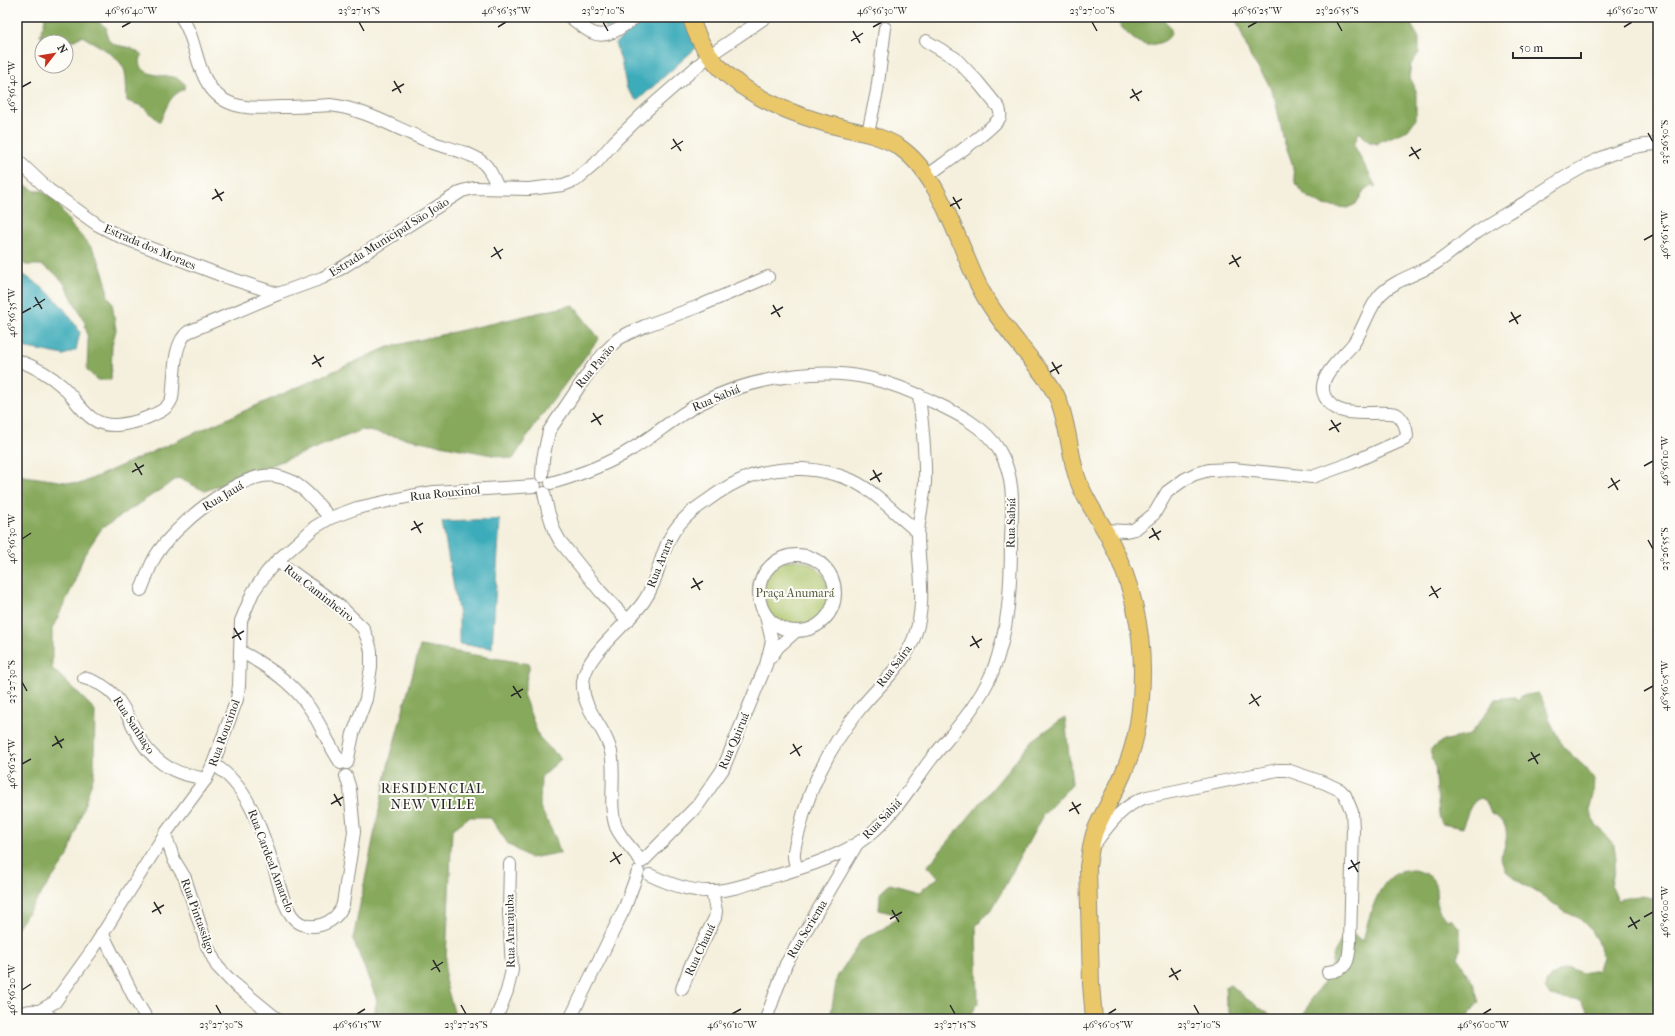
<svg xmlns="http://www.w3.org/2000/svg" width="1675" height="1036" font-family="'IM FELL French Canon',serif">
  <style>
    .green { fill: #aac368; stroke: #6a774a }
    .forest { fill: #87a95c; stroke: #596a44 }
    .water { fill: #3dacba; stroke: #346c72 }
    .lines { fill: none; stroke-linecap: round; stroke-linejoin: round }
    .minor-casing { stroke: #908e84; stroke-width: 14 }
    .major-casing { stroke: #908e84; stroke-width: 18 }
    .minor { stroke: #fff; stroke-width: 12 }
    .major { stroke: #eac769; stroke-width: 16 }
    .ticks { fill: none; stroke: #2b2b2b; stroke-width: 1.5 }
    .labels { text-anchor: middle; stroke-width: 4; stroke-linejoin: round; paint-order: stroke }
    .street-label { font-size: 12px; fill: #2b2b2b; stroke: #fdfcf7 }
    .park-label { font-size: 12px; fill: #51593d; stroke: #fdfcf7 }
    .quarter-label { font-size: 14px; letter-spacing: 1px; fill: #2b2b2b; stroke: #fdfcf7 }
    .neatline { fill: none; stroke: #2b2b2b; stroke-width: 1.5 }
    .ticks-label { font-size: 10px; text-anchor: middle; fill: #2b2b2b }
  </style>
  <rect width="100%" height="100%" fill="#fdfcf7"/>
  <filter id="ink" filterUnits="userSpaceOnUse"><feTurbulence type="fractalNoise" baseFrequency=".025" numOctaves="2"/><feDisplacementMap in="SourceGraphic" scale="8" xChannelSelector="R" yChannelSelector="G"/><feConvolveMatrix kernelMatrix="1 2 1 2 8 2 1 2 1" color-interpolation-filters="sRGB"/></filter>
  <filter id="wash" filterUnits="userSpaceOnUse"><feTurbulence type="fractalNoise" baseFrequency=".012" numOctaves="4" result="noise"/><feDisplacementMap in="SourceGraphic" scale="16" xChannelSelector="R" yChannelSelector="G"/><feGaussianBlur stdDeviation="0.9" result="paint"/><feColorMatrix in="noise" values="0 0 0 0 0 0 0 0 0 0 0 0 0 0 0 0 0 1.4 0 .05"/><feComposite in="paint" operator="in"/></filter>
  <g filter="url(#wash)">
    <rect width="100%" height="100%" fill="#f5f0dd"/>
    <circle class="green" cx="795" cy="593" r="33"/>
    <g class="forest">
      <path d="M 44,17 L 92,17 L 107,28 L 106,32 L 109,41 L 116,45 L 131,48 L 142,55 L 139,64 C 146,78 165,74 177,78 C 180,79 182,82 185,84 L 184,89 C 168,97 167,107 160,122 L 142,106 L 127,101 C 126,92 127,80 125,72 C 121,56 95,44 82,36 L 66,44 L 66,42 L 53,42 L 40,36 L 45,19 Z"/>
      <path d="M 1114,17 L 1158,17 C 1177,26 1175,40 1155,44 C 1152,44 1148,46 1146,45 C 1132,42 1121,27 1114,17 Z"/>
      <path d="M 1232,17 L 1412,17 L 1412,26 L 1419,38 L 1419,53 L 1411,64 L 1409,78 L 1416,90 L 1416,119 L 1408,130 L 1379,142 L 1378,144 L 1369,142 L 1359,132 L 1354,145 L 1375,185 L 1375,187 L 1372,186 L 1365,189 L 1356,204 L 1347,208 L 1322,205 L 1305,195 L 1295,182 L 1292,163 L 1284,141 L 1275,99 L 1267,81 L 1251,58 L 1237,22 Z"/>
      <path d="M 17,180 L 35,191 L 42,191 L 55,200 L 72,226 L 92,248 L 99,261 L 106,282 L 108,297 L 112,302 L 116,330 L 112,345 L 111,380 L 97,380 L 87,370 L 88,340 L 85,323 L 64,283 L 53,272 L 41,265 L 26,265 L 17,260 Z"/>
      <path d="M 573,305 L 599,338 L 534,426 L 513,459 L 362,430 L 205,491 L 178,478 L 102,528 L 84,555 L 72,588 L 52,629 L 52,668 L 95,710 L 94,775 L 68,856 L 17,928 L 17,475 L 80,484 L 388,347 Z"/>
      <path d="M 420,646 L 530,664 L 523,694 L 539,737 L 561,759 L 541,777 L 540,807 L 556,839 L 560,853 L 530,858 L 508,844 L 490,817 L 469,817 L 452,830 L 445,980 L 456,1019 L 373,1019 L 377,1000 L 353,939 L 388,766 Z"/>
      <path d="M 1538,693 L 1546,707 L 1550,721 L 1563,747 L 1586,768 L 1594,779 L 1593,795 L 1589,810 L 1595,823 L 1614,845 L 1616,859 L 1611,886 L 1617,900 C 1634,896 1641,894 1658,900 L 1658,1018 L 1650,1014 L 1645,1019 L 1587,1019 L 1588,1016 L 1586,1008 L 1581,1001 L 1550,996 L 1545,988 C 1547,975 1557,973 1569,968 L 1582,973 L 1597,970 L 1602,957 L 1597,941 L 1590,929 L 1579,918 L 1565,912 L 1543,896 L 1518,881 L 1506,871 L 1500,858 C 1508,841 1512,822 1491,814 L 1486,801 L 1481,798 C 1469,801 1467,818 1462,828 L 1442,824 L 1439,816 L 1435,766 L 1430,751 L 1431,749 L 1442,741 L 1470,735 L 1496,699 L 1514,697 L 1519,700 L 1521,696 Z"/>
      <path d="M 1065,717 L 1072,784 L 1043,815 L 994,906 L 976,926 L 978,1003 L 969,1019 L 830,1019 L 837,977 L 862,939 L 884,928 L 899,915 L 879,910 L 880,893 L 890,884 L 919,892 L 939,877 L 927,867 L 1033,740 Z"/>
      <path d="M 1414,870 C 1453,878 1423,903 1448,920 L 1451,918 L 1460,929 L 1460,944 L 1458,958 L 1473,983 L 1479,1002 L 1468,1015 L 1467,1019 L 1300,1019 L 1307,1010 L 1312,997 L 1322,985 L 1330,970 L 1334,953 L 1341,940 L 1344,940 L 1354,934 L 1363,941 C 1368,921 1377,881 1398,873 C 1403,871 1409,870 1414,870 Z"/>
      <path d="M 1230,984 L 1247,999 L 1276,1019 L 1232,1019 L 1226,1003 L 1225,987 Z"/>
    </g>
    <g class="water">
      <path d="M 591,17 L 631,17 L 607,28 Z"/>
      <path d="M 648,17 L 682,17 L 697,47 L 637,101 L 627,89 L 621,61 L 615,43 Z"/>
      <path d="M 17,271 C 48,289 61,302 80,332 L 76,350 L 64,355 L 17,346 Z"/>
      <path d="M 500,520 L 492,648 L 459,644 L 459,616 L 442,522 Z"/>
    </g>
  </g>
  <g filter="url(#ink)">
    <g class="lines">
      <defs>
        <g id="minor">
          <path d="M 181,17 C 193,33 195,56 203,74 C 218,110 247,109 281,107 C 297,107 313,106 330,105 C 365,109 395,128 428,141 C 442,147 471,152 482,162 C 490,168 494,179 498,188"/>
          <path d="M 570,17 C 577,22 585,30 593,33 C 608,40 624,25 636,17"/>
          <path d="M 926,41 L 955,58 L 977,81 L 999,108 C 1000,112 1001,114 1000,117 C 994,129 940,166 927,176"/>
          <path d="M 868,133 L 877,91 L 885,28"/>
          <path d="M 17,160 L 49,190 L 98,225 L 121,237 L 223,276 L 278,294"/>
          <path d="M 17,360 C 33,366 49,374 62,386 C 80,403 88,427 117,425 C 126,424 137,422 146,418 C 157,413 168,410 172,398 C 175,379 172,344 188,332 L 278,294 L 322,278 L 340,269 L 462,191 L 474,188 L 529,189 L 563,185 L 576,180 L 596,163 L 615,141 L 647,110 L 710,55 L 766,17"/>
          <path d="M 542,476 L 543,459 L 549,431 L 593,366 L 606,351 L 618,339 L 629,333 L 645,326 L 697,307 L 768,277"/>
          <path d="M 551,483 C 579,475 607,465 632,449 C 655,435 675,417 699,404 C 733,386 773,377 811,374 C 855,371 890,381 929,400 C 954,412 984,425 999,450 C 1016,478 1012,509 1011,541 C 1011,584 1009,632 992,673 C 977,707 955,730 932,758 C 912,784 895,814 869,835 C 840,858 804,867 768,878 C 750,883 731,891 712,891 C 691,892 669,884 650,875"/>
          <path d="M 544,493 L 548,511 L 554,530 L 560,541 L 600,591 L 628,621"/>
          <path d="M 1104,530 L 1126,531 L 1135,529 L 1154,514 L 1167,492 L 1185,479 L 1195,474 L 1209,470 L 1233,469 L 1312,477 L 1351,463 L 1405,439 L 1407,436 C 1407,428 1403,418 1396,414 C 1374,409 1338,422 1325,397 C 1315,378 1342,358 1353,344 C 1364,329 1368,308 1381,294 C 1396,279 1419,274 1436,263 C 1450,254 1462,243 1475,233 C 1490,222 1508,213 1524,203 C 1565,177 1608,146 1658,144"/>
          <circle cx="797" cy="593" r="38"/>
          <path d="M 277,561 L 341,607 L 363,628 L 369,643 L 371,651 L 371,667 L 366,699 L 353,734 L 347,763"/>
          <path d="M 141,590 C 146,579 149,567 155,557 C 172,528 241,469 276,476 C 300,480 315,501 330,518"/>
          <path d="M 240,652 C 247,654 251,657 257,661 C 278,674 297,688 311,710 C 322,727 329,746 341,763"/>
          <path d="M 771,657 L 778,647 L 796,631"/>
          <path d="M 84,678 C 132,690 126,735 158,760 C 173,773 187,775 206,779"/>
          <path d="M 213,764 C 250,786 263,835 276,874 C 280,888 283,904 292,916 C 306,935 337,925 343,904 L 354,832 L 350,789 L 346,776"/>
          <path d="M 165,834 L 174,860 L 185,878 L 207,946 L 217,966 L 232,982 L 277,1019"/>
          <path d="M 1093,846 C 1108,826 1123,804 1147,797 L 1278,770 L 1287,770 L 1325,783 L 1340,790 L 1345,795 L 1352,812 L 1353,829 L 1350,941 C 1349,959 1349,970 1328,972"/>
          <path d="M 643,861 L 698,805 L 723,769 L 766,665 L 772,641 L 766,616"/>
          <path d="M 641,862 C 634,849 622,841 616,827 C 608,804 616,776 611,752 C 606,727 581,709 583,682 C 586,653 628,625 644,601 C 659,580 659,553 674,531 C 682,519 693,510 705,502 C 737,478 762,468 803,469 C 819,470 835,473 851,480 C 877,492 896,515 918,532"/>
          <path d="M 797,869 C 796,865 794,861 794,857 C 793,849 797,839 799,831 C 809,787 831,745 859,710 C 878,686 905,665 915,635 C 927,602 918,567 918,533 C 919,517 924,499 925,482 C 926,453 922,424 919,395"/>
          <path d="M 102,933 L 135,999 L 147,1019"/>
          <path d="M 682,989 L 690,967 L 715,918 L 716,911 L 712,891"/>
          <path d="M 39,1011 L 55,1002 L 93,949 L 165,834 L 206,779 L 213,764 L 237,699 L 239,686 L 241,621 L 253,592 L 267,572 L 277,561 L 315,527 L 330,518 L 357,508 L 411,496 L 434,492 L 535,486"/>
          <path d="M 17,1016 C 30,1008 42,1010 53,1019"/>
          <path d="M 496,1019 L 507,991 L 512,970 L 509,911 L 510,864"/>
          <path d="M 570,1019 L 625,907 L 638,872"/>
          <path d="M 766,1019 L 786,964 L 857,844"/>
        </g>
        <path id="major" d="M 691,17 C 706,76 767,106 821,122 C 846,130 873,132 896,145 C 939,171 957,241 978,284 C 992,313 1014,337 1033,362 C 1042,373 1051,384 1057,397 C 1067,418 1069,450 1076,474 C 1083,499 1101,520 1112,544 C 1132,584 1142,626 1142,671 C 1142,704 1138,739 1125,769 C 1117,790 1104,810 1095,831 C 1091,842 1090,855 1088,867 L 1091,984 L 1094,1019"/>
      </defs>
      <use href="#minor" class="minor-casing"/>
      <use href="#major" class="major-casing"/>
      <use href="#minor" class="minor"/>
      <use href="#major" class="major"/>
    </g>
  </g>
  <path class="ticks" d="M 359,22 L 364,31M 603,22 L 608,31M 1092,22 L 1097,31M 1337,22 L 1342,31M 122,27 L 131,22M 498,27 L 506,22M 873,27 L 882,22M 1248,27 L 1257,22M 1624,27 L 1632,22M 853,31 L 860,43M 851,41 L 863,33M 394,81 L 401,93M 22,87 L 31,82M 1132,89 L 1139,101M 392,91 L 404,84M 1130,98 L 1142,91M 1648,133 L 1653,142M 673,139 L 681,151M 1411,147 L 1419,159M 671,149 L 683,141M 1409,156 L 1421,149M 215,189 L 222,201M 953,197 L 960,209M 212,199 L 224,192M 950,206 L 962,199M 1644,240 L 1653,235M 494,247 L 501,259M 1232,255 L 1239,267M 491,257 L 503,249M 1229,264 L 1241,257M 35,297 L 42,309M 773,305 L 780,317M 33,307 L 45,299M 1511,312 L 1518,324M 22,313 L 31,308M 771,314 L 783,307M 1509,322 L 1521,315M 314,355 L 321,367M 1052,362 L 1059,374M 312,364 L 324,357M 1050,372 L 1062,365M 593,413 L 601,425M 1331,420 L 1339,432M 591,422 L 603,415M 1329,430 L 1341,423M 135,463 L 142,475M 1644,466 L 1653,461M 873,470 L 880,482M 132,472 L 144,465M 1611,478 L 1618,490M 870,480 L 882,473M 1608,488 L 1620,480M 414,521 L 421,533M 1152,528 L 1159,540M 411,530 L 423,523M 1149,538 L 1161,531M 22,539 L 31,533M 1648,540 L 1653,549M 693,578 L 700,590M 1431,586 L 1438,598M 691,588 L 703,581M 1429,596 L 1441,588M 234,628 L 241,640M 972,636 L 979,648M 232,638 L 244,631M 970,646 L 982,639M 22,682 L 27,691M 513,686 L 521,698M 1644,691 L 1653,686M 1251,694 L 1259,706M 511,696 L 523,689M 1249,704 L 1261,696M 55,736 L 62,748M 793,744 L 800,756M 52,746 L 64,739M 1531,752 L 1538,764M 790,754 L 802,746M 1528,761 L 1540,754M 22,764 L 31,759M 334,794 L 341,806M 1072,802 L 1079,814M 331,804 L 343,797M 1069,811 L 1081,804M 613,852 L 620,864M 1351,860 L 1358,872M 610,862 L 622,854M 1348,869 L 1360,862M 154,902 L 161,914M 892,910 L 899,922M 152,912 L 164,905M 1630,917 L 1637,929M 1644,917 L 1653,912M 890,919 L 902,912M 1628,927 L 1640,920M 433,960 L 440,972M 1171,968 L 1178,980M 431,970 L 443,962M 1169,977 L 1181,970M 22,990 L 31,984M 216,1005 L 221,1014M 461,1005 L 466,1014M 950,1005 L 955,1014M 1194,1005 L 1199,1014M 357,1014 L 365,1009M 732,1014 L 741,1009M 1108,1014 L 1116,1009M 1483,1014 L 1491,1009"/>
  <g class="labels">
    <g class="street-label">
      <text transform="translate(389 237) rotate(-32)" y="4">Estrada Municipal São João</text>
      <text transform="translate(150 247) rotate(23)" y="4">Estrada dos Moraes</text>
      <text transform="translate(595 366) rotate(-50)" y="4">Rua Pavão</text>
      <text transform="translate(716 398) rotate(-23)" y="4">Rua Sabiá</text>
      <text transform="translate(445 493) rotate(-6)" y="4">Rua Rouxinol</text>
      <text transform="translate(223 496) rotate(-31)" y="4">Rua Jauá</text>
      <text transform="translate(1011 523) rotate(-89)" y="4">Rua Sabiá</text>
      <text transform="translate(660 563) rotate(-68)" y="4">Rua Arara</text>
      <text transform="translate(319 593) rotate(38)" y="4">Rua Caminheiro</text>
      <text transform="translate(894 666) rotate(-53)" y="4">Rua Saíra</text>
      <text transform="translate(134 725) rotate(57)" y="4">Rua Sanhaço</text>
      <text transform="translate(224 733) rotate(-70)" y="4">Rua Rouxinol</text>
      <text transform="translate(734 741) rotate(-67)" y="4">Rua Quiruá</text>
      <text transform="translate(882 819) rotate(-46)" y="4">Rua Sabiá</text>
      <text transform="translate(271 861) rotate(69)" y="4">Rua Cardeal Amarelo</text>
      <text transform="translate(198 916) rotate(70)" y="4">Rua Pintassilgo</text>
      <text transform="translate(807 929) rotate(-59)" y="4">Rua Seriema</text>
      <text transform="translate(510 931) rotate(-91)" y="4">Rua Ararajuba</text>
      <text transform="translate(700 950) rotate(-65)" y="4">Rua Chauá</text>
    </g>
    <g class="park-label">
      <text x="795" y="597">Praça Anumará</text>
    </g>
    <g class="quarter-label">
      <text x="433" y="793">RESIDENCIAL<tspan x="433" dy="16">NEW VILLE</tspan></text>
    </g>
  </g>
  <rect width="1675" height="1036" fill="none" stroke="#fdfcf7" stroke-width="44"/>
  <g transform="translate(54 54) rotate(59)"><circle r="19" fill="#fdfcf7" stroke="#a9a8a5"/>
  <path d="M0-3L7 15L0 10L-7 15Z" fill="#c8321e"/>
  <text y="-6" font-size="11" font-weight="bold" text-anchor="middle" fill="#2b2b2b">N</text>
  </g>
  <path d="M1513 52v6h68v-6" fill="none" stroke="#2b2b2b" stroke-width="2"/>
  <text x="1519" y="52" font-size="12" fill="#2b2b2b" stroke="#fdfcf7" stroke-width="3" paint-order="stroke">50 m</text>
  <rect x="22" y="22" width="1631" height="992" class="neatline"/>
  <g class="ticks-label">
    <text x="131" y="14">46°56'40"W</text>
    <text x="359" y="14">23°27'15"S</text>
    <text x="506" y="14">46°56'35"W</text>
    <text x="603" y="14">23°27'10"S</text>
    <text x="882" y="14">46°56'30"W</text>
    <text x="1092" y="14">23°27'00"S</text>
    <text x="1257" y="14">46°56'25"W</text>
    <text x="1337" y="14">23°26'55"S</text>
    <text x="1632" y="14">46°56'20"W</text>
    <text transform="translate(11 87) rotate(-90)" y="4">46°56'40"W</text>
    <text transform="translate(1664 142) rotate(-90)" y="4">23°26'50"S</text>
    <text transform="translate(1664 235) rotate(-90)" y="4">46°56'15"W</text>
    <text transform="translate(11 313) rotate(-90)" y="4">46°56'35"W</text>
    <text transform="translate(1664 461) rotate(-90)" y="4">46°56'10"W</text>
    <text transform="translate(11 539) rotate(-90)" y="4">46°56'30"W</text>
    <text transform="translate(1664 549) rotate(-90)" y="4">23°26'55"S</text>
    <text transform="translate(11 682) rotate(-90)" y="4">23°27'30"S</text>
    <text transform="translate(1664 686) rotate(-90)" y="4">46°56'05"W</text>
    <text transform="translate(11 764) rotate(-90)" y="4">46°56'25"W</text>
    <text transform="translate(1664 912) rotate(-90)" y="4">46°56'00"W</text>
    <text transform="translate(11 990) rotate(-90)" y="4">46°56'20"W</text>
    <text x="221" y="1028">23°27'30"S</text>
    <text x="357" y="1028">46°56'15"W</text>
    <text x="466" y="1028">23°27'25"S</text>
    <text x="732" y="1028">46°56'10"W</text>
    <text x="955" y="1028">23°27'15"S</text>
    <text x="1108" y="1028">46°56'05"W</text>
    <text x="1199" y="1028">23°27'10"S</text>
    <text x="1483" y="1028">46°56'00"W</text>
  </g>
</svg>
